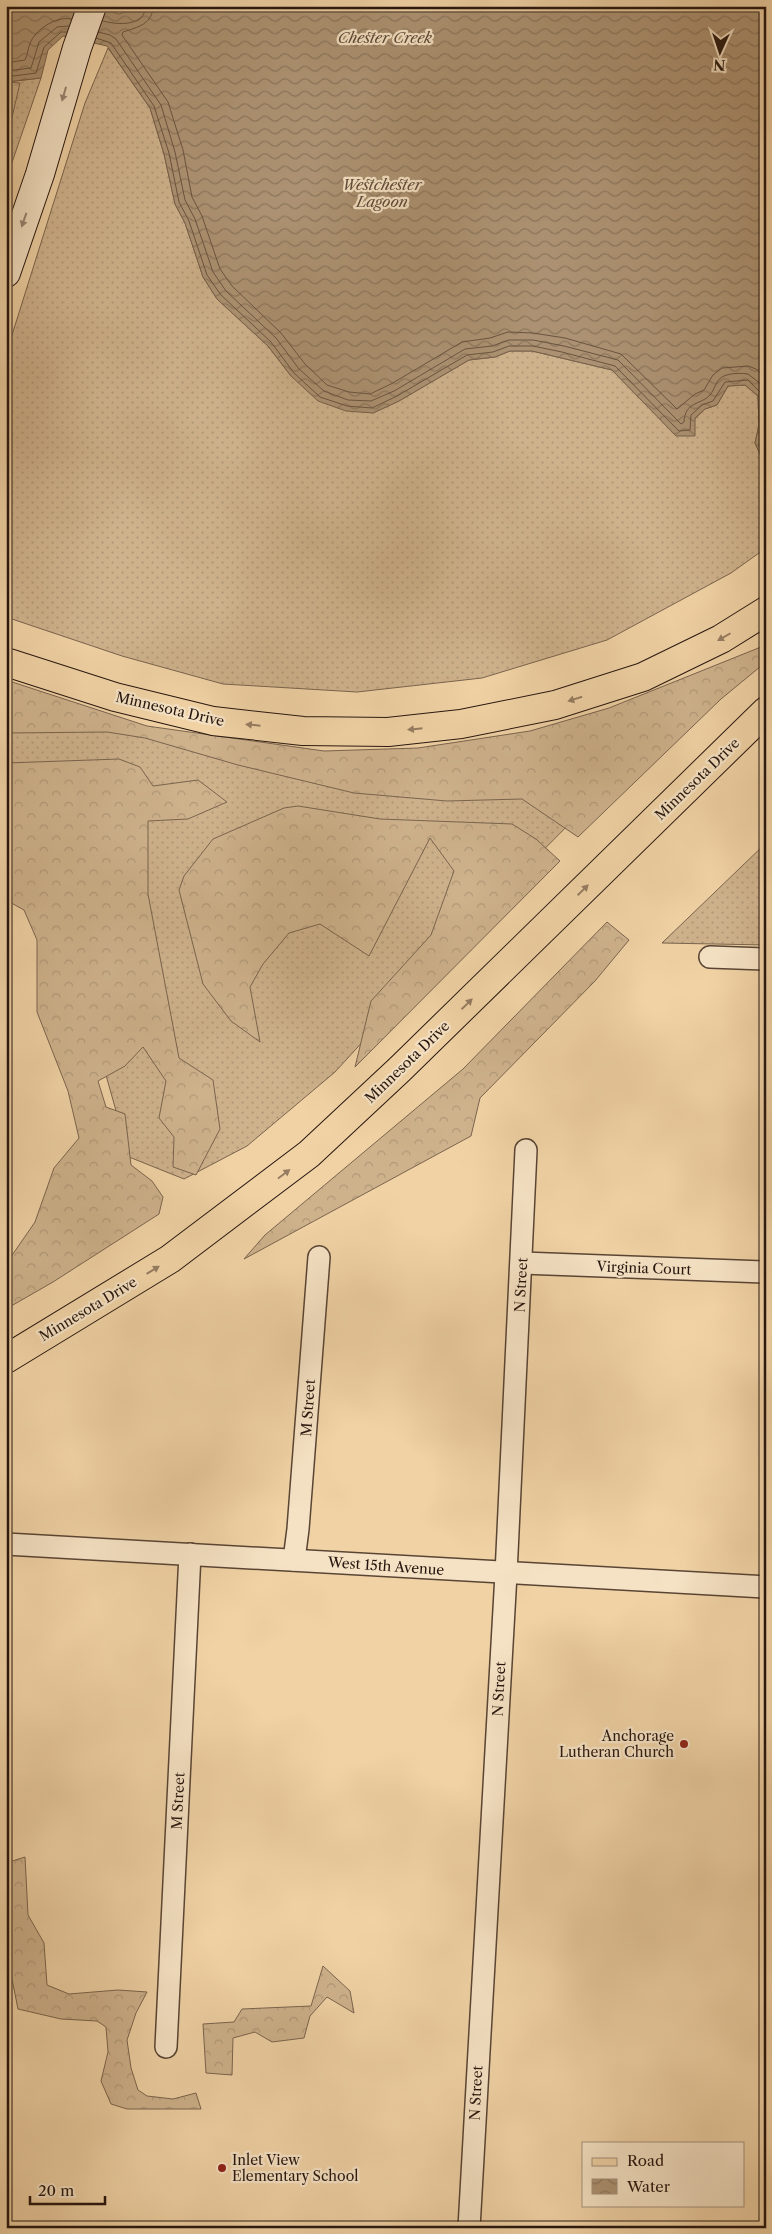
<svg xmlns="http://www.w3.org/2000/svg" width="772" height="2234" font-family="'Libre Caslon Text',serif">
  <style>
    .grass { fill: url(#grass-dots); stroke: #7a644e }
    .forest { fill: url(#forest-crowns); stroke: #7a644e }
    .wetland { fill: url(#wetland-marsh); stroke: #7a644e }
    .water { fill: url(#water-waves); stroke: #77604a }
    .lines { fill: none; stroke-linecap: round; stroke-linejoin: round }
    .shore { stroke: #6a5440; stroke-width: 1 }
    .street-casing { stroke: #594534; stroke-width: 24 }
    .secondary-casing { stroke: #27160f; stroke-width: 30 }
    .primary-casing { stroke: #27160f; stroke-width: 30 }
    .street { stroke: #f5e2c4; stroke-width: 21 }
    .secondary { stroke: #f5e2c4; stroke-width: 28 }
    .primary { stroke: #f0d2a5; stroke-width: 28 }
    .oneway { fill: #988673 }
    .oneway2 { fill: #967d62 }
    .poi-dot { fill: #8f2418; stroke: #f5e2c4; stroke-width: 2 }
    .labels { text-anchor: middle; stroke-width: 4.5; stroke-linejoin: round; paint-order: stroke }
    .street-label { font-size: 14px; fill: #27160f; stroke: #f5e2c4 }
    .poi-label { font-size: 14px; fill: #27160f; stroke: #f5e2c4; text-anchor: end }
    .water-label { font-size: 15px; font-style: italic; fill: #5c4837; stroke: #f5e2c4 }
  </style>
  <defs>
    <pattern id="grass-dots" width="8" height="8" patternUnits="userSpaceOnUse" patternTransform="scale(1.25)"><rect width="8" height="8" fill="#ceb28c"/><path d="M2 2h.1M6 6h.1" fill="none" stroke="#b19878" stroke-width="1.8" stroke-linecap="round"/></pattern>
    <pattern id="forest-crowns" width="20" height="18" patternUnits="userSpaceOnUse" patternTransform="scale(1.25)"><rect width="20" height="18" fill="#ceb28c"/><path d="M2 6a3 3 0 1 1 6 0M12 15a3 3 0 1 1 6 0" fill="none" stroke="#b19878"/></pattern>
    <pattern id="wetland-marsh" width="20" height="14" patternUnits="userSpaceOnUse" patternTransform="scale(1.25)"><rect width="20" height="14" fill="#ceb28c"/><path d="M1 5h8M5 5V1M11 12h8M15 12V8" fill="none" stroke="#b19878"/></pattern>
    <pattern id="water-waves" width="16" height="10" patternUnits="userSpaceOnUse" patternTransform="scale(1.25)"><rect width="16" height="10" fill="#ac9272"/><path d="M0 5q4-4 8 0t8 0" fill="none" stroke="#8c765c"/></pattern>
  </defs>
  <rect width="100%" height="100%" fill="#f0d2a5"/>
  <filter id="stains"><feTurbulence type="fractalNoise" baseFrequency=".004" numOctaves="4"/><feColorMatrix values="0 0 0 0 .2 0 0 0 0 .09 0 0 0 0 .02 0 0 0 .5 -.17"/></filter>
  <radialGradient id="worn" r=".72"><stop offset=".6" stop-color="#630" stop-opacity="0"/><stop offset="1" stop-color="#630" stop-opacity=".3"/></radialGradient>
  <g class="grass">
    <path d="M 108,48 L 150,108 L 164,154 L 175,204 L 185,223 L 203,277 L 217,299 L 268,346 L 291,376 L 373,413 L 399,401 L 469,360 L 495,357 L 510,351 L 532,351 L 612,370 L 677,436 L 705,409 L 717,405 L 728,386 L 745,385 L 758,396 L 759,425 L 755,443 L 766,467 L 766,548 L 731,573 L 607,640 L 482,678 L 357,692 L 223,684 L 122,656 L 6,617 L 6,354 L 85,103 Z"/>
    <path d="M 41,78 L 7,177 L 6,178 L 6,82 Z"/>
    <path d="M 6,687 L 248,758 L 594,799 L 476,918 L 335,1072 L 247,1146 L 184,1179 L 129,1157 L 95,1036 L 6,852 Z"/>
    <path d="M 766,843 L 766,945 L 662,943 Z"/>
  </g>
  <g class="forest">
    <path d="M 766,645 L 766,662 L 721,699 L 578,837 L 522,799 L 447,801 L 354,793 L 238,765 L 145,738 L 107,732 L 6,733 L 6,680 L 147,726 L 324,751 L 418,748 L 530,731 L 609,708 Z"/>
    <path d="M 119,759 L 140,767 L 153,786 L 198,780 L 227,802 L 188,819 L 148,821 L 148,894 L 179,1058 L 213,1080 L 220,1129 L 196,1175 L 173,1167 L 174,1137 L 159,1118 L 166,1081 L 143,1047 L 125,1066 L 98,1081 L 106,1107 L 125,1114 L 131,1165 L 152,1181 L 163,1197 L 159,1214 L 53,1282 L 6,1309 L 6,1264 L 35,1222 L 54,1168 L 79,1138 L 68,1091 L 37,1012 L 37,940 L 24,910 L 6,900 L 6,763 Z"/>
    <path d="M 298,806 L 380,819 L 512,824 L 536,839 L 560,861 L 355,1067 L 371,1001 L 431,935 L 454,871 L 430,838 L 369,956 L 320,924 L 289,933 L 263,964 L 250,987 L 260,1042 L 231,1021 L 203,984 L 179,890 L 184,876 L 213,839 L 284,808 Z"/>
    <path d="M 607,922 L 629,940 L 595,981 L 480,1098 L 471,1136 L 244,1259 L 265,1235 L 463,1069 Z"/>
    <path d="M 25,1857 L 28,1915 L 44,1943 L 47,1985 L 69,1994 L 118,1990 L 147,1992 L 136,2013 L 127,2040 L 131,2068 L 138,2090 L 147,2096 L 173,2099 L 196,2093 L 201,2109 L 127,2109 L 111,2104 L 101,2081 L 108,2052 L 106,2027 L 97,2021 L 61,2019 L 18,2009 L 9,1964 L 9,1862 Z"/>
    <path d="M 323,1966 L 350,1991 L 354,2013 L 327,1997 L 310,2016 L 304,2038 L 272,2042 L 255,2032 L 233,2038 L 232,2075 L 206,2073 L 203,2024 L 234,2022 L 242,2009 L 311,2006 Z"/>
  </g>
  <path class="wetland" d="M 6,82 L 20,83 L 6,143 Z"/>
  <path class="water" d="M 6,6 L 91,6 L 119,14 L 141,6 L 766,6 L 766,467 L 755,443 L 759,425 L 758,396 L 745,385 L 728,386 L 717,405 L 705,409 L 695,418 L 695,436 L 676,436 L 612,370 L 532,351 L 510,351 L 495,357 L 469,360 L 399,401 L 373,413 L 346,411 L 318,401 L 291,376 L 268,346 L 217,299 L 203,277 L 185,223 L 175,204 L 164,154 L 150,108 L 107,46 L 63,36 L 48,50 L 41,78 L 6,82 Z"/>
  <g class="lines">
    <g class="shore">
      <path d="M 153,6 C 153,24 138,27 123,32 L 122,35 L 168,102 L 183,150 L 192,197 L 202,216 L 220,269 L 232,286 L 281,333 L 305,364 L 327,385 L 349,392 L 370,394 L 391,384 L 462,342 L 490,338 L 508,332 L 533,333 L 565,338 L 621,354 L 677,409 L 695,394 L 704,390 L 713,375 L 722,368 L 748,366 L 756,369 L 766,378"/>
      <path d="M 103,21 C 117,25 145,27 146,6"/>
      <path d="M 98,32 L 110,35 L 116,39 L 161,105 L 175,152 L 185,200 L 195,219 L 213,272 L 226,291 L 276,338 L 299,369 L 324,391 L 348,400 L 371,401 L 394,391 L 465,349 L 492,346 L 509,340 L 533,340 L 564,346 L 618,360 L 681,424 L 684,422 C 685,401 701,405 710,395 C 715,389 716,379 724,376 C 731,373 741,373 748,374 L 766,388"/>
      <path d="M 96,38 L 111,43 L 154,106 L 169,153 L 179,202 L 189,221 L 207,275 L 221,295 L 271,342 L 294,373 L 320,397 L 347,406 L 372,408 L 397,396 L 467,355 L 493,352 L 509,346 L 533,346 L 562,352 L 615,366 L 679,431 L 690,430 L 691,415 L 702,405 L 713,401 L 725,382 L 748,380 L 763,395 L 764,425 L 761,443 L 766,456"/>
      <path d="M 6,63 L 25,60 C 28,54 28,47 31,41 C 38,28 57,16 71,19"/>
      <path d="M 6,71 L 31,68 L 39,42 L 57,27 L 69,26"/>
      <path d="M 6,77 L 36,73 L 44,47 L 61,32 L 67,32"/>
    </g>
    <defs>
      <g id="street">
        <path d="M 710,957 L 766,959"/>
        <path d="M 522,1263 L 766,1272"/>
        <path d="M 6,1544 C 259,1558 512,1574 766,1587"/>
        <path d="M 294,1560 L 298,1529 L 319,1257"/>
        <path d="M 166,2047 L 190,1554"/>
        <path d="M 469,2228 L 506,1574 L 526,1150"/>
      </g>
      <path id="secondary" d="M 6,273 L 40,174 L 77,48 L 92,6"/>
      <g id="primary">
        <path d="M 6,662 L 115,697 L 213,721 L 303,731 L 388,732 L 461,724 L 555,705 L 643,677 L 721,639 L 766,611"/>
        <path d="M 6,1359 L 170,1259 L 309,1154 L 400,1069 L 766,711"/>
      </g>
    </defs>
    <use href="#street" class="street-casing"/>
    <use href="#secondary" class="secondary-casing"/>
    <use href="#primary" class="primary-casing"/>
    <use href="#street" class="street"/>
    <use href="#secondary" class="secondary"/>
    <use href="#primary" class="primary"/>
  </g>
  <defs><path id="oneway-solid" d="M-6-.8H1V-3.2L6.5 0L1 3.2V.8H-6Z" transform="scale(1.25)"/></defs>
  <g class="oneway">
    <use href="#oneway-solid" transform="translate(64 94) rotate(106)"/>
    <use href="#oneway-solid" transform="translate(24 220) rotate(109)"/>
  </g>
  <g class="oneway2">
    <use href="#oneway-solid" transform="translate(724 637) rotate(150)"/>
    <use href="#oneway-solid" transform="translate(575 699) rotate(162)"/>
    <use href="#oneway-solid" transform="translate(253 725) rotate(-174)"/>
    <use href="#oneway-solid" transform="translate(415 729) rotate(174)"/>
    <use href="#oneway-solid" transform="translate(583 890) rotate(-44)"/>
    <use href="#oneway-solid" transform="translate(467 1004) rotate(-44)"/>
    <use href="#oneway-solid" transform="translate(284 1174) rotate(-37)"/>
    <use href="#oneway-solid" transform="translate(153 1270) rotate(-31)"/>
  </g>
  <g class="poi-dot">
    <circle cx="684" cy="1744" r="5"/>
    <circle cx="222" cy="2168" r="5"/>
  </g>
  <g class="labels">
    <g class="street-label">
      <text transform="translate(170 709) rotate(13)" y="5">Minnesota Drive</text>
      <text transform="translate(697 779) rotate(-44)" y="5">Minnesota Drive</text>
      <text transform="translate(407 1062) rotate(-44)" y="5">Minnesota Drive</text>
      <text transform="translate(644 1268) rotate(2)" y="5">Virginia Court</text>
      <text transform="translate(521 1285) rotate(-87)" y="5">N Street</text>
      <text transform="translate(88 1309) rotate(-31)" y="5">Minnesota Drive</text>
      <text transform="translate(308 1408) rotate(-86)" y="5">M Street</text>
      <text transform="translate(386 1566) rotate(4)" y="5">West 15th Avenue</text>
      <text transform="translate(499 1689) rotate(-87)" y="5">N Street</text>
      <text transform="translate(178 1801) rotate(-87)" y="5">M Street</text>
      <text transform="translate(476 2093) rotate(-87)" y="5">N Street</text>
    </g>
    <g class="poi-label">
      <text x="674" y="1741">Anchorage<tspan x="674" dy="16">Lutheran Church</tspan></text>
      <text x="232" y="2165" text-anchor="start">Inlet View<tspan x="232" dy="16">Elementary School</tspan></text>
    </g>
    <g class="water-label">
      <text x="385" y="43">Chester Creek</text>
      <text x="382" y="190">Westchester<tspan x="382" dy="17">Lagoon</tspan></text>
    </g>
  </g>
  <rect width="772" height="2234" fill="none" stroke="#f0d2a5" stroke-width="25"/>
  <rect x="8" y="8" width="757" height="2219" fill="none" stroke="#27160f" stroke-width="2.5"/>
  <rect x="12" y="12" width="747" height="2209" fill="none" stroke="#27160f"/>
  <rect x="582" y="2142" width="162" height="65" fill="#f5e2c4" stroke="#a3907c"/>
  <rect x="592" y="2158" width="25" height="8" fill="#f0d2a5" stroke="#a3907c"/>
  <text x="627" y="2166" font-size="15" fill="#27160f">Road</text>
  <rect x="592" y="2179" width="25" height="15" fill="url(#water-waves)" stroke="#a3907c"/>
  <text x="627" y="2192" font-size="15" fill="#27160f">Water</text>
  <g transform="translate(720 52) rotate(183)" stroke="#f5e2c4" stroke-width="4" paint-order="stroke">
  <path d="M0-4L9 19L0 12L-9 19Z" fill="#27160f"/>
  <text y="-8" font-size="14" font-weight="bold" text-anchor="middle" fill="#27160f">N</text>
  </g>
  <path d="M30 2196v8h75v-8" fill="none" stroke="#27160f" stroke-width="2.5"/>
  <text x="38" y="2196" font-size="15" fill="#27160f" stroke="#f5e2c4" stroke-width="4" paint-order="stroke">20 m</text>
  <rect width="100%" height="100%" filter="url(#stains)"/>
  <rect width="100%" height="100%" fill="url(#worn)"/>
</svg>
